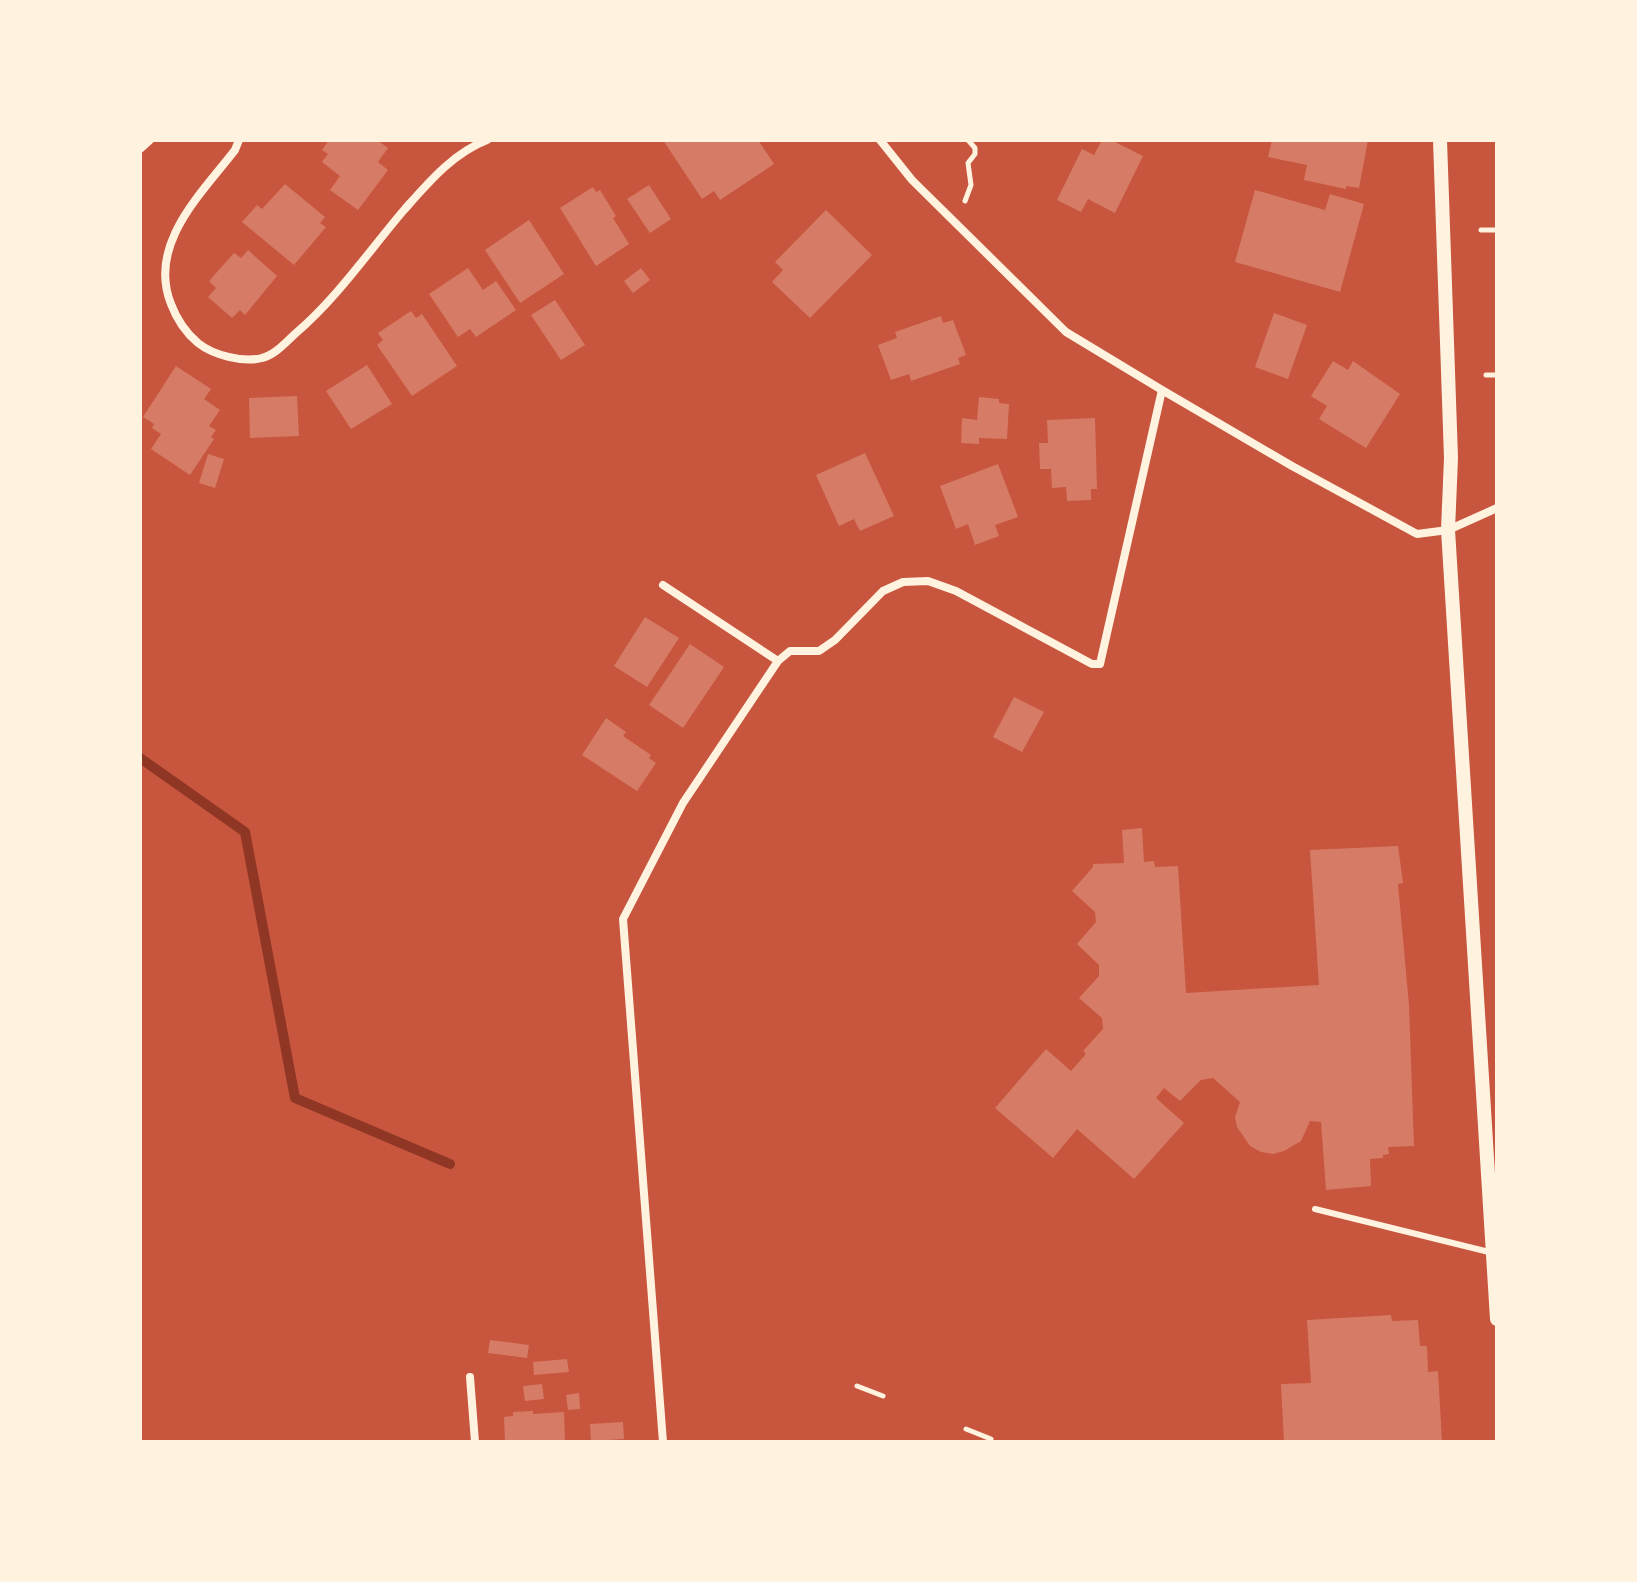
<svg xmlns="http://www.w3.org/2000/svg" width="1637" height="1582" font-family="Cabin,sans-serif">
  <rect width="100%" height="100%" fill="#c8553d"/>
  <g fill="none" stroke-linecap="round" stroke-linejoin="round">
    <path stroke="#8f3625" stroke-width="10" d="M140,758L245,832L295,1098L450,1164"/>
  </g>
  <path fill="#d67c66" d="M329,140H377L388,148L378,162L388,170L358,210L330,190L340,176L322,162L328,154L322,150Z
    M663,140H758L774,164L720,200L714,191L702,199Z
    M1102,140H1111L1143,156L1115,213L1088,199L1081,212L1057,200L1082,149L1094,155Z
    M1272,140H1368L1359,188L1346,186V189L1304,180L1307,165L1268,157Z
    M285,184L325,217L320,223L326,227L294,265L242,222L257,205L262,209Z
    M649,185L671,219L650,233L627,199Z
    M593,187L596,192L600,190L616,216L613,218L629,244L596,266L560,208Z
    M1255,190L1325,210L1330,194L1364,204L1340,292L1235,262Z
    M826,210L872,255L810,318L772,282L783,270L775,262Z
    M529,220L564,274L520,303L485,250Z
    M248,250L277,276L245,315L240,310L232,318L208,297L216,288L209,281L234,253L241,258Z
    M468,268L483,290L496,281L516,310L476,337L470,329L458,337L429,294Z
    M641,268L650,280L633,293L624,281Z
    M555,300L585,345L561,360L531,315Z
    M411,311L416,318L422,314L457,366L412,396L377,345L383,340L378,333Z
    M1274,313L1307,325L1288,379L1255,367Z
    M941,316L943,323L953,320L966,355L958,358L960,364L911,381L909,374L891,380L878,345L897,338L895,332Z
    M1333,361L1348,370L1353,361L1400,394L1366,448L1319,419L1327,406L1311,396Z
    M367,365L392,404L351,429L326,391Z
    M176,366L211,389L204,399L220,410L209,426L216,430L211,437L214,439L190,475L151,449L161,434L152,428L154,424L143,417Z
    M297,396L299,436L250,438L249,398Z
    M979,397L999,399V403L1009,404L1007,439L979,438V444L961,443L962,418L977,420Z
    M1095,418L1097,489H1091V500L1067,501L1066,487L1052,488L1051,469H1040L1039,443H1048L1047,420Z
    M865,453L894,516L860,531L854,519L839,526L816,475Z
    M208,454L224,459L215,488L199,483Z
    M998,464L1018,517L995,525L999,536L975,545L968,524L956,529L940,486Z
    M645,617L679,638L647,687L614,666Z
    M690,644L724,667L683,728L649,705Z
    M1014,697L1044,712L1022,752L993,737Z
    M606,718L626,732L623,736L651,755L649,758L656,763L637,791L582,755Z
    M1142,828L1144,862L1154,861L1155,867L1178,866L1186,993L1319,985L1310,850L1398,846L1403,883L1398,884L1409,1005L1414,1146L1388,1147L1389,1154L1383,1155V1158L1370,1159L1371,1186L1326,1190L1321,1122L1310,1121L1301,1141L1284,1151L1273,1154L1261,1152L1250,1146L1237,1127L1235,1117L1240,1102L1213,1078L1201,1080L1180,1101L1164,1088L1156,1098L1184,1123L1134,1179L1077,1129L1053,1158L995,1108L1046,1049L1071,1071L1086,1054L1083,1051L1103,1029L1102,1018L1079,998L1099,976V965L1077,944L1096,922L1095,912L1072,891L1093,867V864L1124,863L1122,830Z
    M1391,1315L1392,1321L1418,1320L1420,1346H1427L1428,1372L1438,1371L1442,1442H1284L1281,1384L1311,1383L1307,1320Z
    M490,1340L529,1345L527,1358L488,1353Z
    M567,1359L569,1372L534,1375L533,1362Z
    M542,1384L544,1399L525,1401L523,1386Z
    M579,1393L580,1409L568,1410L566,1395Z
    M533,1411V1414L564,1412L565,1442H505L504,1417L513,1416V1412Z
    M623,1422L624,1439L591,1441L590,1424Z"/>
  <g fill="none" stroke-linecap="round" stroke-linejoin="round">
    <path stroke="#fff3e0" stroke-width="5" d="M965,201L971,185L968,163L975,154V148L968,140
      M1481,230H1497
      M1486,375H1497
      M857,1386L883,1396
      M966,1429L991,1439"/>
    <path stroke="#fff3e0" stroke-width="6" d="M1315,1209L1493,1253"/>
    <path stroke="#fff3e0" stroke-width="8" d="M239,140L235,150C202,193 147,244 171,304C177,320 185,332 198,343C213,355 243,363 262,358C275,355 286,342 296,333C337,298 369,251 404,210C428,183 453,153 487,140
      M880,140L912,180L1066,332L1162,390L1292,466L1417,534L1448,530L1497,508
      M140,149L150,140
      M663,585L778,661
      M470,1377L475,1442
      M663,1442L623,919L683,803L778,661L790,651H819L835,640L883,591L903,582L928,581L956,591L1092,664H1100L1162,390"/>
    <path stroke="#fff3e0" stroke-width="14" d="M1440,140L1451,458L1448,530L1497,1319"/>
  </g>
  <rect width="1637" height="1582" fill="none" stroke="#fff3e0" stroke-width="284"/>
</svg>
